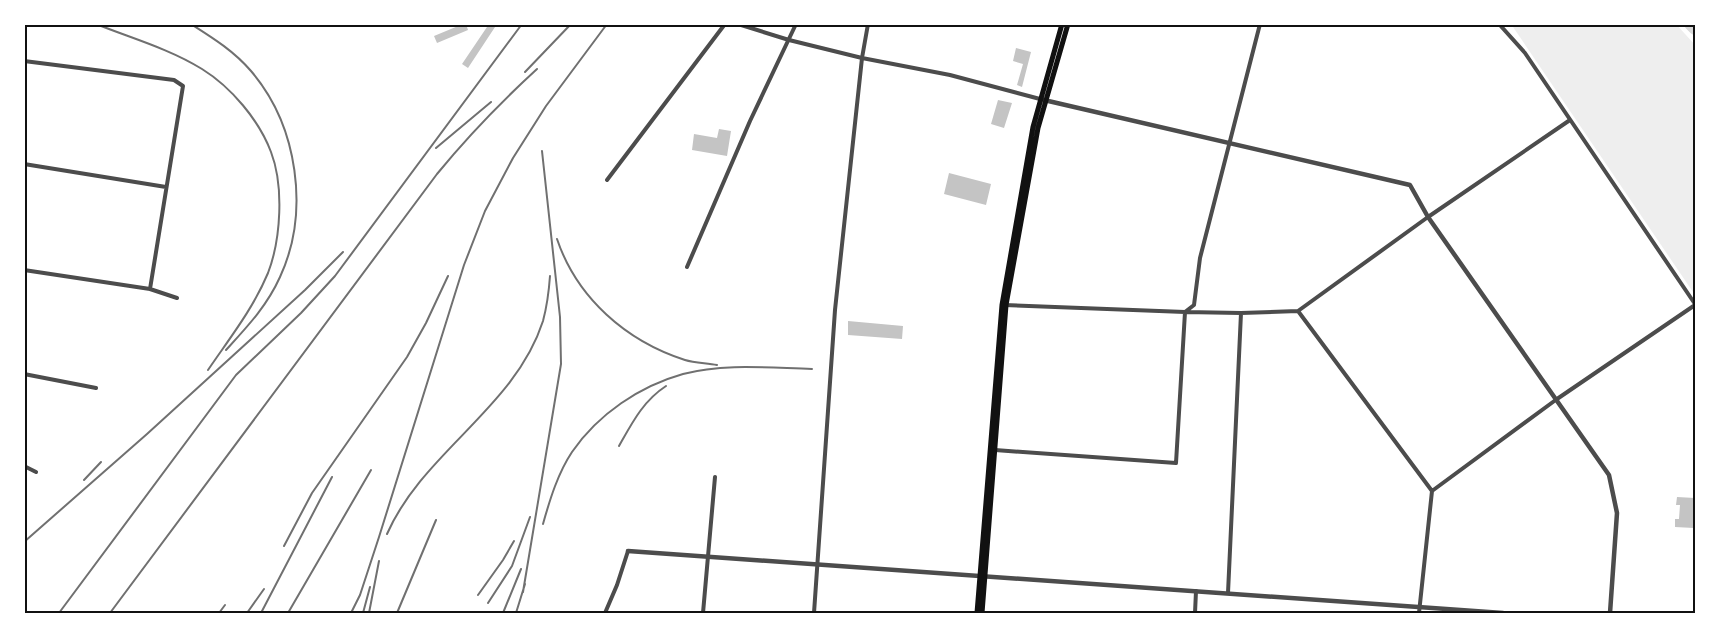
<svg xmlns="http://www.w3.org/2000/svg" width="1719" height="637" font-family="'Alegreya Sans',sans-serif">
  <rect width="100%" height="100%" fill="#fff"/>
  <path fill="#eee" d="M1511,24H1676L1695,45V295Z"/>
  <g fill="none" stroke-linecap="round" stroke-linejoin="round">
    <path stroke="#d9d9d9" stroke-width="12" d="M1690,24L1695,29"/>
  </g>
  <path fill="#c4c4c4" d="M463,24H466L468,30L437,43L434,36Z
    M489,24H497L468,68L462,64Z
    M1016,48L1031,52L1022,87L1017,85L1023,64L1013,61Z
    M998,100L1012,103L1004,128L991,124Z
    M719,129L731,131L727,156L692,150L694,134L717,138Z
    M949,173L991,184L986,205L944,194Z
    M848,321L903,326L902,339L848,335Z
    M1677,497L1695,498L1694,528L1675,527V519H1679L1680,505H1676Z"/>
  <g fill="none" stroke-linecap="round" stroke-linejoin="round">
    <path stroke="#4c4c4c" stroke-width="4" d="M738,24L789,40L862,58L950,75L1040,99
      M1499,24L1525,53L1695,304
      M24,61L174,80L183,86L150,289
      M24,164L166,187
      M607,180L725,24
      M687,267L750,121L796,24
      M24,270L150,289L177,298
      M1004,305L1185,312L1241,313L1298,311L1428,217L1570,120
      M1298,311L1432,491
      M24,374L96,388
      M995,450L1176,463L1185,312L1194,305L1200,258L1260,24
      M24,466L36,472
      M1432,491L1557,399L1695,305
      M1228,593L1241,313
      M605,613L617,585L628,551
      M703,613L715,477
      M814,613L835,310L862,58L868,24
      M1195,613L1196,591
      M1419,613L1432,491"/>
    <path stroke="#4c4c4c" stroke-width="4.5" d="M1044,100L1410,185L1428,217L1609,475L1617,513L1610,613
      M628,551C919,574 1211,591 1503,613"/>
    <path stroke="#111" stroke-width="5" d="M977,613L1002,305L1033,127L1062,24
      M982,613L1006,305L1038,128L1068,24"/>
    <path stroke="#707070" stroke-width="2" d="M96,24C131,38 170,49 202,69C231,87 259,120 271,152C284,186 281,239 268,273C253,309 229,339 208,370
      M191,24C213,38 234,51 251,71C298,126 310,212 280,277C267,306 247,327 226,350
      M525,72L571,24
      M436,148L491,102
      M557,239C577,298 626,341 685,360C695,363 707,363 717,365
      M619,446C632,423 643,401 666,386
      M84,480L101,462
      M543,524C550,499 558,473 572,452C598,414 640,386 683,374C724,363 770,368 812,369
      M387,534C423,452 515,408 543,321C547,306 549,290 550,276
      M24,542L147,434L305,290L343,252
      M284,546L312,493L407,357L426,323L448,276
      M523,592L561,364L560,317L542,151
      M478,595L503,560L514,541
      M488,603L512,566L530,517
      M59,613L236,375L301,313L335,276L522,24
      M110,613L437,174C468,136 501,102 537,69
      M219,613L225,605
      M247,613L264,589
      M261,613L332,477
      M288,613L371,470
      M351,613L360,595L379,537L464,265L485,211L513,158L546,106L607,24
      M363,613L370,587
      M369,613L379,561
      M397,613L436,520
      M503,613L521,569
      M516,613L525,584"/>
  </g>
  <rect width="1719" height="637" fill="none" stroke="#ffffff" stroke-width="51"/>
  <rect x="26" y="26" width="1668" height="586" fill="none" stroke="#111" stroke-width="2"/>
</svg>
